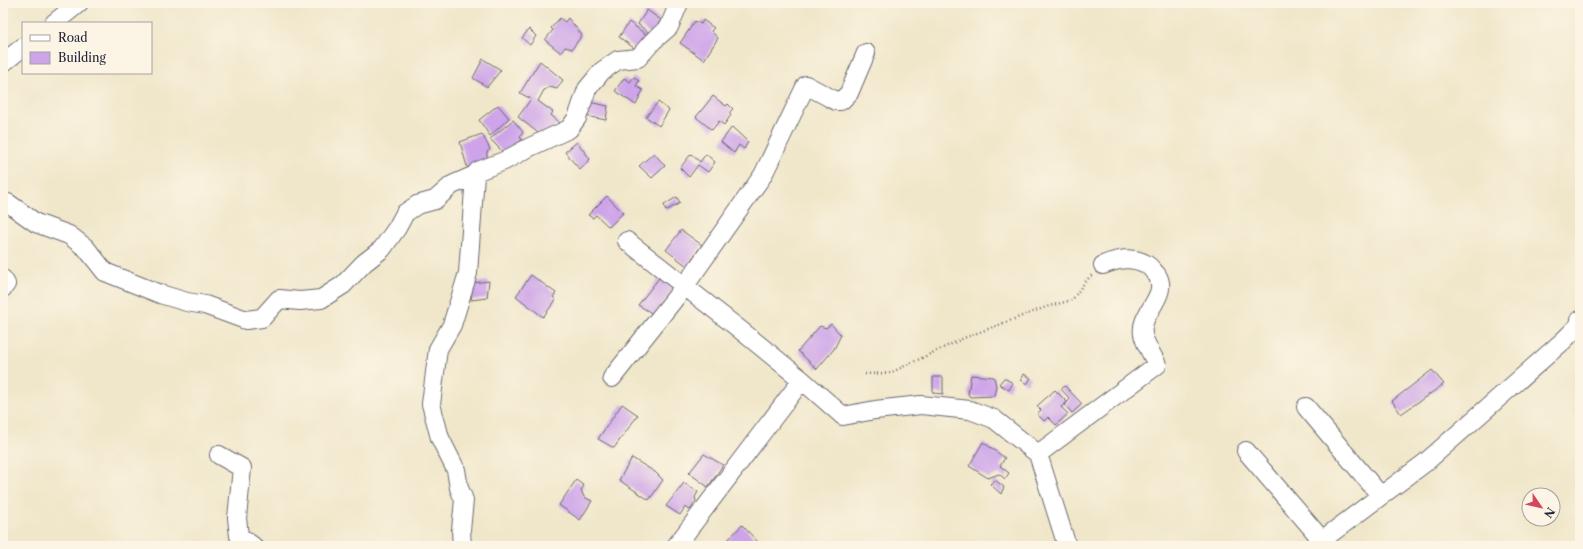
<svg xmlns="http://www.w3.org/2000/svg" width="1583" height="549" font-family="'Libre Caslon Text',serif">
  <rect width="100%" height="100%" fill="#fcf5e5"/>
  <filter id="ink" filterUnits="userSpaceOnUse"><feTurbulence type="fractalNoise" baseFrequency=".025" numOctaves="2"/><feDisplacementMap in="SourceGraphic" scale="8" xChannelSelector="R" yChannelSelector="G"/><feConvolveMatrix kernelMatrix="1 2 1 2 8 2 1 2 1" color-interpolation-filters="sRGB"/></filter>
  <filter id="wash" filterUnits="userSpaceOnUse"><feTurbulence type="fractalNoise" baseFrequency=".012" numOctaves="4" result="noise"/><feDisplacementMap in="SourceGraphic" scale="16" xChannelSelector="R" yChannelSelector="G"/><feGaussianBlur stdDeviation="0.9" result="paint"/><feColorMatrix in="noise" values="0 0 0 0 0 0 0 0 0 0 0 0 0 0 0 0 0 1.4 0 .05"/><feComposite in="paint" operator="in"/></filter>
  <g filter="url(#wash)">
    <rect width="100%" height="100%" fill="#f0e7ca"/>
    <g id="blocks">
      <path fill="#cda4e9" d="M647,10L661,20L650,34L638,24Z
        M560,18L565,22L568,18L582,35L572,49L565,47L561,53L545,40L553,30L551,28Z
        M703,20L714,28L711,31L718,38L704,60L680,43L695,21L701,24Z
        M629,22L648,36L638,51L619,37Z
        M529,29L536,36L530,45L522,38Z
        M483,59L501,70L487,87L473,78Z
        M540,61L563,80L557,89L550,87L544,90L538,101L553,112L551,115L560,123L542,136L518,117L531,99L520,93Z
        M634,77L639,81L636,86L643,90L636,105L615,91L624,78L630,82Z
        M713,96L726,106L728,104L733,109L729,113L731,115L724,125L719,121L712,130L696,117Z
        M589,102L608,106L606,120L585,116Z
        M658,102L669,110L659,126L646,117Z
        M498,105L509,118L490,136L479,120Z
        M513,120L523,132L520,137L522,140L504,153L490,139Z
        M732,127L748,142L744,149L739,145L734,153L721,142Z
        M482,134L490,149L487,152V160L468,170L460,142Z
        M577,142L590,159L580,170L565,152Z
        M654,153L665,166L652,178L639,166Z
        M691,154L700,162L706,154L715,162L708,172L698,165L689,177L680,168Z
        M607,196L623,213L609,227L596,215L593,218L588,215Z
        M677,197L680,203L666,211L664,205Z
        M681,230L702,245L687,266L666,250Z
        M531,275L556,293L553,297L556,300L543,317L516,296Z
        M659,278L673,289L655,315L638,305Z
        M489,281L487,298L471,300L473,283Z
        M831,324L841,335L834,349L817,369L798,351L820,326L826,328Z
        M1432,370L1444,384L1401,414L1392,401Z
        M1024,374L1031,378L1027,384L1021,380Z
        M971,375L994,377L996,386L994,396L970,397L968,394Z
        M933,377H943V394L933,393Z
        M1004,378L1013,383L1009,390L999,384Z
        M1065,386L1082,404L1072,413L1065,405L1070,399L1061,389Z
        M1055,390L1067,402L1061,407L1068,414L1056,425L1048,417L1044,421L1037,414L1041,410L1037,406Z
        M622,404L638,415L614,448L598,439Z
        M983,442L1005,458L1000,466L1009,473L1005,479L999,474L988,478L969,466Z
        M704,454L723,465L708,487L689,473Z
        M632,458L655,472L663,480L649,500L619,480Z
        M576,480L584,486L581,490L584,497L592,501L580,520L559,505Z
        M995,480L1004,487L1001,494L990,484Z
        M684,483L698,492L695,497L696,501L690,510L685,507L680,515L666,506Z
        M742,525L758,542L754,546H727L725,543Z"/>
    </g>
  </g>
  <g filter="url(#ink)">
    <use href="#blocks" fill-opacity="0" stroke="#6a676d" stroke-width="1"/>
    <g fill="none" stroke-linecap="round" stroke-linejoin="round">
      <g stroke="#6a676d" stroke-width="20">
        <path id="minor" d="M54,23L79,3
          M3,63L23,47
          M3,205L8,203L36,223L69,235L86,248L105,272L160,294L187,302L205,305L246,320L262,318L279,299L300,301L321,299L343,285L364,263L382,249L397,228L405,213L417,205L435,200L452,185L475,175L478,171L504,161L530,147L569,129L577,118L587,89L602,71L618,60L638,58L653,41L669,27L679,3
          M627,241L738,328L802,380L676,546
          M3,279L6,284L3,288
          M612,378L684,287L763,175L806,85L836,101H841L849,93L866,53
          M802,380L843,416L875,410L921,405L970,410L994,419L1038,454
          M1306,407L1380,495
          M1246,451L1322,540
          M219,455L242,468L237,518L239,536L253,546
          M462,546L461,530L464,500L459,488L456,470L440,438L431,404L438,349L452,325L468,273L475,175
          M1067,546L1038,454L1157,365C1154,357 1144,343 1143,334C1139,313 1170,296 1157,275C1153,271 1151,267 1146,264C1132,256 1118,259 1103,265
          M1314,546L1426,462L1563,341L1579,325L1580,320"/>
      </g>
      <path stroke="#6a676d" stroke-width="2.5" stroke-dasharray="1 3" stroke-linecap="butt" d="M865,374L890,373L964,338L1046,307L1072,300L1085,282L1093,274"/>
      <use href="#minor" stroke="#fff" stroke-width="18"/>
    </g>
  </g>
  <rect width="1583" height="549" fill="none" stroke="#fcf5e5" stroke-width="16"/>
  <rect x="22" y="22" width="130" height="52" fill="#fcf5e5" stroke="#a5a1a1"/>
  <rect x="30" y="35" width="20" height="6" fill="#ffffff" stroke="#a5a1a1"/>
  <text x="58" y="42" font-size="12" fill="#22223b">Road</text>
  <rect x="30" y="52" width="20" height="12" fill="#cda4e9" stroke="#a5a1a1"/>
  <text x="58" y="62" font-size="12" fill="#22223b">Building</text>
  <g transform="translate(1541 507) rotate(124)"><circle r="19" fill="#fcf5e5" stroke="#a5a1a1"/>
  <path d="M0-3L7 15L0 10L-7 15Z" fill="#d1495b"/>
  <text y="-6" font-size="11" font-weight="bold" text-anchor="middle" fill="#22223b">N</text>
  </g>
</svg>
